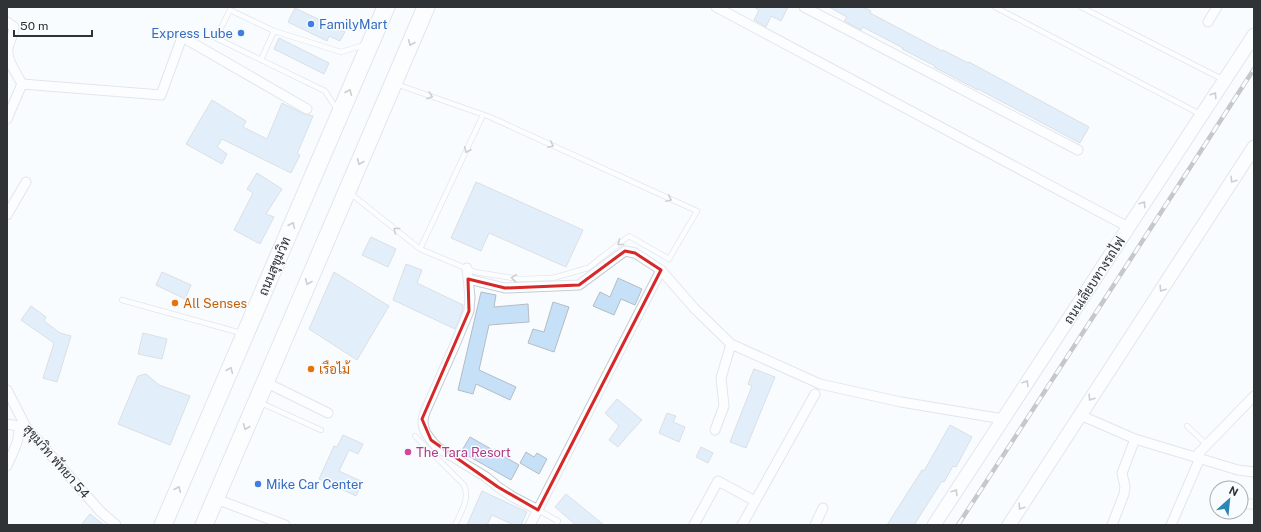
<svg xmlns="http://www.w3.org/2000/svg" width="1261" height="532" font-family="'Public Sans',Sarabun,sans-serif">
  <rect width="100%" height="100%" fill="#f9fcff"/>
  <path fill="#c6e0f7" stroke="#b4bcc3" d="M754,7H788L781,21L771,16L766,27L754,20L759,10Z
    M829,7H863L871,11L870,13L942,51L943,50L968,63L969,62L1089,127L1080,143L978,89V90L934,67L935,66L902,49L903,48L863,27L861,30L844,21L847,17Z
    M295,8L345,32L340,41L329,36L327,41L288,22Z
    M279,38L329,63L324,74L274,49Z
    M212,100L246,121L243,127L267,139L282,103L304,114L313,116L297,154L300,155L291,173L222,139L217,147L227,154L222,164L186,144Z
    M257,173L282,189L266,214L274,217L260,244L234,230L253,193L247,189Z
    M476,182L583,230L566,267L489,233L481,251L451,238Z
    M371,237L396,249L388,267L362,255Z
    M406,264L422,270L417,283L463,305V310L455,329L393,300Z
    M162,272L191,285L185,299L156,285Z
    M334,272L389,306L357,360L309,329Z
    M618,278L642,289L635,305L621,299L614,315L593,306L600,292L610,297Z
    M481,292L496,295L494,307L528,304L529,322L489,325L479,370L516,387L510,400L476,384L473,394L458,390Z
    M553,302L569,307L554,352L528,343L533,329L544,332Z
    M31,306L46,317L44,321L60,333L71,336L57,382L43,378L54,343L21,320Z
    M143,333L167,339L162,359L138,354Z
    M754,369L775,377L746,448L730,442L752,386L748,384Z
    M146,374L159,385L190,396L170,445L118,424L138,376Z
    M617,399L642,420L629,434L618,447L609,440L619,426L605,413Z
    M667,413L676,416L673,422L685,427L679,442L659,433Z
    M950,425L972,437L956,467L953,466L944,482L942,481L914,525H887L922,470L924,471Z
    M343,435L363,444L358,454L349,450L339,471L363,482L356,496L319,479L334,446L337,447Z
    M470,437L519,465L511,480L461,452Z
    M701,447L713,453L708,463L696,457Z
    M526,452L534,457L537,453L547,459L539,474L520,463Z
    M482,491L527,512L521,525H514L492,515L487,525H467Z
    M566,494L604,525H576L555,507Z
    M90,514L104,525H81Z"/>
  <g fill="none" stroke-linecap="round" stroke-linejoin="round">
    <g stroke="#c4ccd4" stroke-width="6">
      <path id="lane" d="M995,7L1200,114
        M1081,7L1224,80
        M274,31L230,10L216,38L325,91L338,111
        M261,60L274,31L341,52L364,45
        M350,193L420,249L475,272L519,279L553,278L588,268L629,236L669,259L697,211L490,117L396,84
        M420,249L483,115
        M122,300L241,333
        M261,403L321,430
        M1187,426L1207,445
        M415,436L464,485C470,500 461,512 455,525
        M538,510L558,521L556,525"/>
    </g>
    <g stroke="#c4ccd4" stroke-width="11">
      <path id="street" d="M716,7L1128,227
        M804,7L1078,150
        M7,22L14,27C14,35 9,41 8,49C6,60 17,74 22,84
        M1208,22L1217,7
        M7,119L22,84L161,95L181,40L184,38L307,109
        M7,215L26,182
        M467,268L470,297L469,311L454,347L425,412C419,427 427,436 437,447L486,477L498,487L513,497L538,510
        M661,270L694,308L731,344L820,384L901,402L1003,419
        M468,279L505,288L579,285L625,251L635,253L661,270L530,525
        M265,382L328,413
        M7,390L26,427L100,511L116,525
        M1080,415L1135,439L1238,470L1254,472
        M7,424L24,427
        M715,430L724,406L721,378L731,344
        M1195,457L1254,396
        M7,466C13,451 20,442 19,426
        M216,499L285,525
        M1241,504H1254
        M694,525L718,481L755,501
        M742,525L815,394
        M815,525L823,508
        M1112,525L1124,494L1125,487L1122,473L1135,439
        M1171,525L1200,458"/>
    </g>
    <g stroke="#c4ccd4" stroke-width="15">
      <path id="secondary" d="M934,525L1254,35
        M1009,525L1254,147"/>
    </g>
    <g stroke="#c4ccd4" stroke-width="19">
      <path id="highway" d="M163,525L386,7
        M204,525L426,7"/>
    </g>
    <use href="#lane" stroke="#fff" stroke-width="4.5"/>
    <use href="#street" stroke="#fff" stroke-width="9"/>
    <use href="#secondary" stroke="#fff" stroke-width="13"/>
    <use href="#highway" stroke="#fff" stroke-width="17"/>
    <g stroke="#85888b" stroke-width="4.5">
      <path id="rail" d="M958,525L1254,69"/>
    </g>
    <use href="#rail" stroke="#f9fcff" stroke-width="3" stroke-dasharray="9" stroke-linecap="butt"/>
  </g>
  <defs><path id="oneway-chevron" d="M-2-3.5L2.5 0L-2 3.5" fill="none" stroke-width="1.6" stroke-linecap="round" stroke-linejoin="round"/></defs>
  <g stroke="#98999a">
    <use href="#oneway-chevron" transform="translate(411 43) rotate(113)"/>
    <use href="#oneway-chevron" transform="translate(349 92) rotate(-67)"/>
    <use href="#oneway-chevron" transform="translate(1214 95) rotate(-57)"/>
    <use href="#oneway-chevron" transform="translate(430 96) rotate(19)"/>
    <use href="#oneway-chevron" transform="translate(551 145) rotate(25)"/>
    <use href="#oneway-chevron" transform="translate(467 150) rotate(115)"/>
    <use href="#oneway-chevron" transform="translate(360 162) rotate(113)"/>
    <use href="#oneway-chevron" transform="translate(1233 180) rotate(123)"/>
    <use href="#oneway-chevron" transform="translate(669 199) rotate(25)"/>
    <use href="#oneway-chevron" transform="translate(1143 204) rotate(-57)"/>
    <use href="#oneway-chevron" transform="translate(292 225) rotate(-67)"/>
    <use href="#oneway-chevron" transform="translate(396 230) rotate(-141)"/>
    <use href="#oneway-chevron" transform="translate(620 243) rotate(142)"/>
    <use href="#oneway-chevron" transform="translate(514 278) rotate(-172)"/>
    <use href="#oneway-chevron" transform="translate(308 282) rotate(113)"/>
    <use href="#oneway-chevron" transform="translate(1162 289) rotate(123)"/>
    <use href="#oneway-chevron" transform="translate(230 370) rotate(-67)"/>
    <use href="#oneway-chevron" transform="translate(1026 383) rotate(-57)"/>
    <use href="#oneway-chevron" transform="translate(1091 398) rotate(123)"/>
    <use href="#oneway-chevron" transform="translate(246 427) rotate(113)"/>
    <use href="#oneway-chevron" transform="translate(178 489) rotate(-67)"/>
    <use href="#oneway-chevron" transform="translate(955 492) rotate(-57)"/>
    <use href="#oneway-chevron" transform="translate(1021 507) rotate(123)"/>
  </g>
  <path d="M0 0H1261V532H0ZM625,251L635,253L661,270L538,510L498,487L431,440L422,419L469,311L468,279L505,288L579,285Z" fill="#f9fcff" fill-opacity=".55" fill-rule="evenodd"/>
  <path fill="none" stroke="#d62828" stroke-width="3" stroke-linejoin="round" d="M625,251L635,253L661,270L538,510L498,487L431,440L422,419L469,311L468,279L505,288L579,285Z"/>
  <g fill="#3f7fe0" stroke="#f9fcff" stroke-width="1.5">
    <circle cx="311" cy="24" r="4"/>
    <circle cx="241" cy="33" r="4"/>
    <circle cx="258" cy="484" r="4"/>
  </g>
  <g fill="#e8710a" stroke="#f9fcff" stroke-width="1.5">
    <circle cx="175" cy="303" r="4"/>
    <circle cx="311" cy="369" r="4"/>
  </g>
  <circle fill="#d1479c" stroke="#f9fcff" stroke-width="1.5" cx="408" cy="452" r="4"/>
  <g text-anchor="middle" stroke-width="3" stroke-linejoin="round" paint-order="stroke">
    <g font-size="13" fill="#366cbe" stroke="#f9fcff" text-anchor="start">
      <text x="319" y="29">FamilyMart</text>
      <text x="233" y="38" text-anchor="end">Express Lube</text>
      <text x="266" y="489">Mike Car Center</text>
    </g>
    <g font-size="13" fill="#303336" stroke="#f9fcff">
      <text transform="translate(274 266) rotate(-67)" y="5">ถนนสุขุมวิท</text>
      <text transform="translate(1094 280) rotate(-57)" y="5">ถนนเลียบทางรถไฟ</text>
      <text transform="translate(57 461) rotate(49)" y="5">สุขุมวิท พัทยา 54</text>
    </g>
    <g font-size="13" fill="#c56008" stroke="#f9fcff" text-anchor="start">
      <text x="183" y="308">All Senses</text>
      <text x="319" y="374">เรือไม้</text>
    </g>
    <g font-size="13" fill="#b23c85" stroke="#f9fcff" text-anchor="start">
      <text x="416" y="457">The Tara Resort</text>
    </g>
  </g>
  <rect width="1261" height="532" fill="none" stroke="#303336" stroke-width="16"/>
  <g transform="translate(1229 500) rotate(27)"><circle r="19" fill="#f9fcff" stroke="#a9acaf"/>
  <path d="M0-3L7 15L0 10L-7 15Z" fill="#2d87b5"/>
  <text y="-6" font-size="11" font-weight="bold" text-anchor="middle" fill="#303336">N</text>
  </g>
  <path d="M14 30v6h78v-6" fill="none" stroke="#303336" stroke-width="2"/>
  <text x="20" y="30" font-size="12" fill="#303336" stroke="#f9fcff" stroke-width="3" paint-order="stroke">50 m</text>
</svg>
